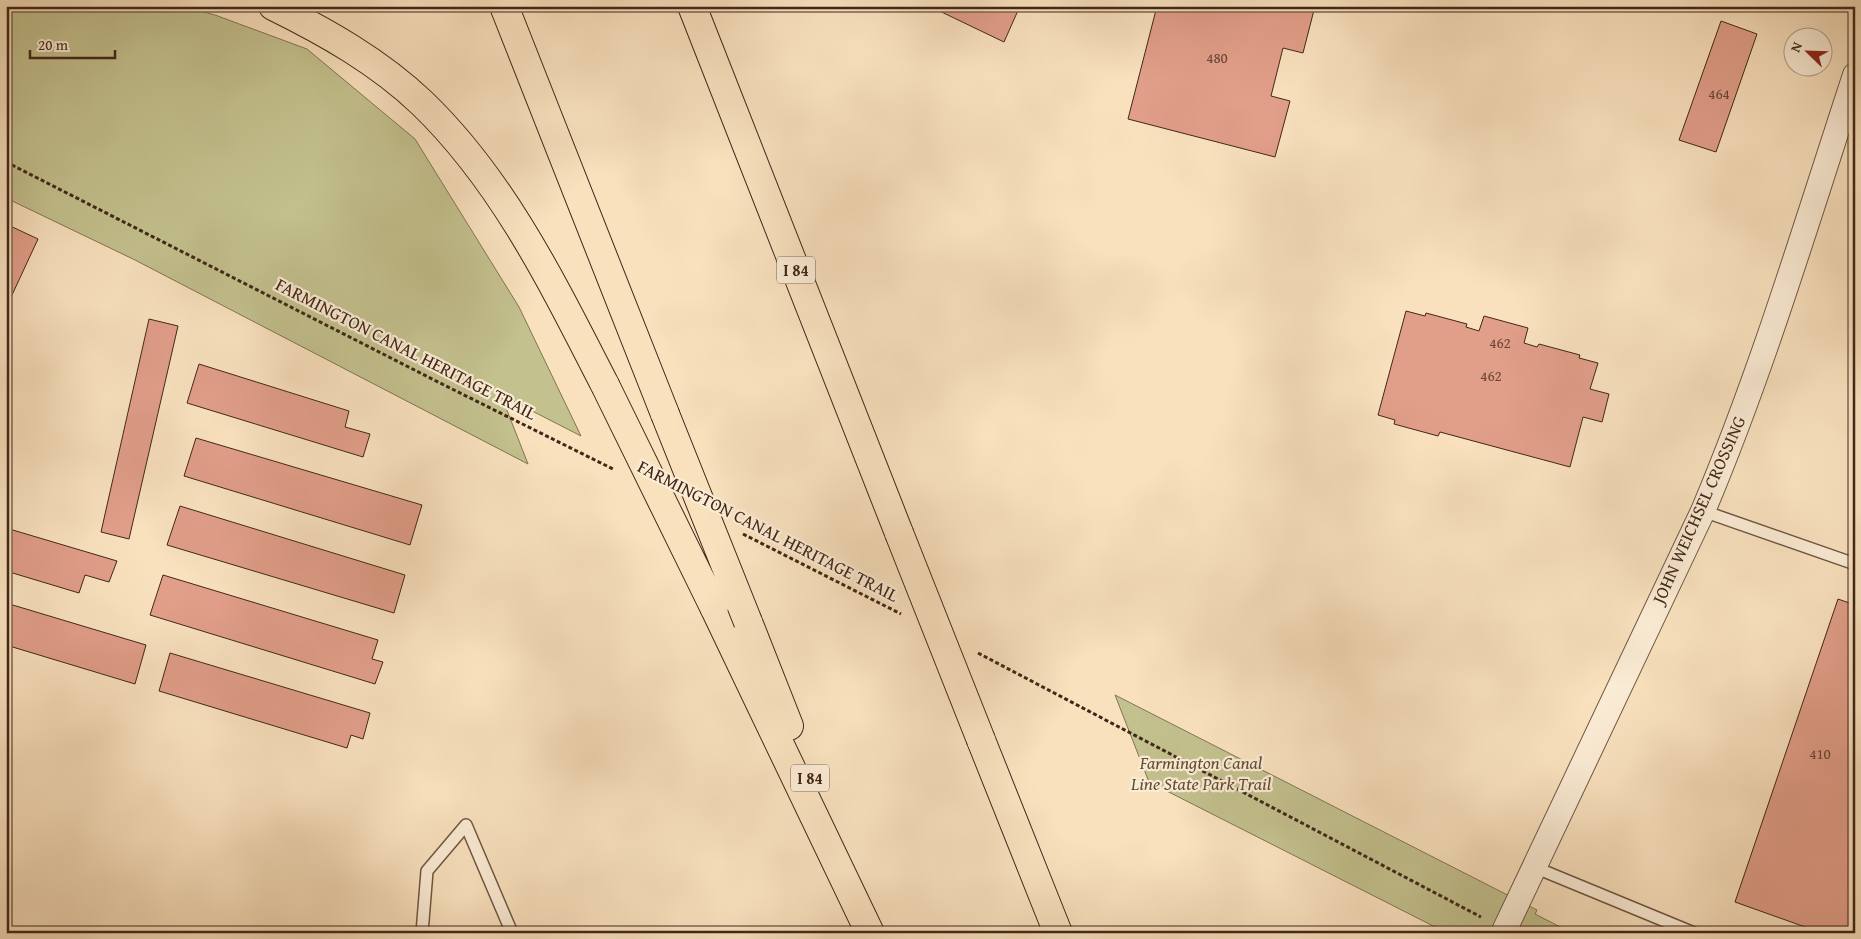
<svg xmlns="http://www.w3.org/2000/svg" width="1861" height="939" font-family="'Gentium Book Plus',serif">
  <rect width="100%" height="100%" fill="#f9e1be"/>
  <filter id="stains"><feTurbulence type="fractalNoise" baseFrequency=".004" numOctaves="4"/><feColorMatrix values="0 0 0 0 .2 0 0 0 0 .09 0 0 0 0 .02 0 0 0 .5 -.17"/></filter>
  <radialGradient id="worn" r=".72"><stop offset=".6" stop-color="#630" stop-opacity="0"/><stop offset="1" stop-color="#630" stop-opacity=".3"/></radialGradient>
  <path fill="#c3c18e" stroke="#827454" d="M6,6H181L215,15L307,49L415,139L519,307L581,436L501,395L528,464L135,260L6,198Z
    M1115,695L1537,910L1535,914L1572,933H1447L1149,782Z"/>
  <path fill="#e19e89" stroke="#412719" d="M929,6H1020L1004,42Z
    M1157,6H1315L1303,53L1283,48L1271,96L1290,101L1275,157L1128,119Z
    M1721,21L1757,34L1716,152L1679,140Z
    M6,224L38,239L6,308Z
    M1406,311L1425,316L1426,313L1467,324L1466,327L1479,331L1484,316L1528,328L1524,343L1537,347L1539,344L1580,355L1579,358L1598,363L1590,389L1609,394L1602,422L1583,417L1570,467L1440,432L1438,436L1394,424L1395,420L1378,415Z
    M149,319L178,326L129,539L101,532Z
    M199,364L349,411L345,427L370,434L363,457L187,403Z
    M196,438L422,505L410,545L184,476Z
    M180,506L405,575L394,613L167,545Z
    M6,528L117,561L109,582L85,575L79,593L6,571Z
    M163,575L378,640L372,659L383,662L375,684L150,615Z
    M1838,599L1855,605V933H1822L1735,902Z
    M6,603L146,645L135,684L6,645Z
    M170,653L370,713L363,739L351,735L347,748L159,691Z"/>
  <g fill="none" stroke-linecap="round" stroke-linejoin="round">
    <g stroke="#6f5642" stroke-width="14">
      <path id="service" d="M1703,511L1855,564
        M1534,867L1694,933
        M422,933L427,871L466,825L512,933"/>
    </g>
    <g stroke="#6f5642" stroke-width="26">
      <path id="minor" d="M1505,929L1703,511C1763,369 1807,221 1855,75"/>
    </g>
    <g stroke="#412719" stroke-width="30">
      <path id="motorway" d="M273,6C326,32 379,62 422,103C504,182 554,286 605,385
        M504,6L665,414
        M692,6L899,533
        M714,607L870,933
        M748,622L789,726
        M981,740L1058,933"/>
    </g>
    <path stroke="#412719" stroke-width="3" stroke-dasharray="4 2.5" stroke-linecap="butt" d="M6,162L440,383L615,470
      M743,534L901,614
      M978,653L1481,917"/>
    <use href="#service" stroke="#fbecd5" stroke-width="11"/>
    <use href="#minor" stroke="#fbecd5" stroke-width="24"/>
    <use href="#motorway" stroke="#f9e1be" stroke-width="28"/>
    <g stroke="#412719" stroke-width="30" stroke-linecap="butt">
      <path id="motorway-bridge" d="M605,385L714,607
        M665,414L748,622
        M899,533L981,740"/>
    </g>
    <use href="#motorway-bridge" stroke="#f9e1be" stroke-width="28"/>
  </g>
  <g text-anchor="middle" stroke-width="4.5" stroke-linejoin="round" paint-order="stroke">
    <g font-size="15" fill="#694535">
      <text x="1217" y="63">480</text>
      <text x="1719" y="99">464</text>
      <text x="1500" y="348">462</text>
      <text x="1491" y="381">462</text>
      <text x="1820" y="759">410</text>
    </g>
    <g fill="#fbecd5" stroke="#796251" stroke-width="1">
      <rect x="777" y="256.5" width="38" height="27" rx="4"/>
      <rect x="791" y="764.5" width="38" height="27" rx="4"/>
    </g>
    <g font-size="16" font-weight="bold" fill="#412719">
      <text x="796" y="276">I 84</text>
      <text x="810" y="784">I 84</text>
    </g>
    <g font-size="18" fill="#412719" stroke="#fbecd5">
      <text transform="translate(406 349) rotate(27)" y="6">FARMINGTON CANAL HERITAGE TRAIL</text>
      <text transform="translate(1699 510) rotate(-66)" y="6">JOHN WEICHSEL CROSSING</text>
      <text transform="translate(768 531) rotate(27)" y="6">FARMINGTON CANAL HERITAGE TRAIL</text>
    </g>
    <g font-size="18" font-style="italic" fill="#624e36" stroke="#fbecd5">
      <text x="1201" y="769">Farmington Canal<tspan x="1201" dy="21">Line State Park Trail</tspan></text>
    </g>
  </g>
  <rect width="1861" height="939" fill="none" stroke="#f9e1be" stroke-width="25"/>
  <rect x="8" y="8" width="1846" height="924" fill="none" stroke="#412719" stroke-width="2.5"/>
  <rect x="12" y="12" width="1836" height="914" fill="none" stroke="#412719"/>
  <g transform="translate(1808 52) rotate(293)"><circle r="24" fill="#fbecd5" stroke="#b19d8a"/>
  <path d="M0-4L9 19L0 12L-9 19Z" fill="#8f2418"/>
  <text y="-8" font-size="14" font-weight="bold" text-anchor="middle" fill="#412719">N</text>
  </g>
  <path d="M30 50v8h85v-8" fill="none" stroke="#412719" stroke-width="2.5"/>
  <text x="38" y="50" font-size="15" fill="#412719" stroke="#fbecd5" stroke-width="4" paint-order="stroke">20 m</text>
  <rect width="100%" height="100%" filter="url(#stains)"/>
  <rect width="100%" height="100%" fill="url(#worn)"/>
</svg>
